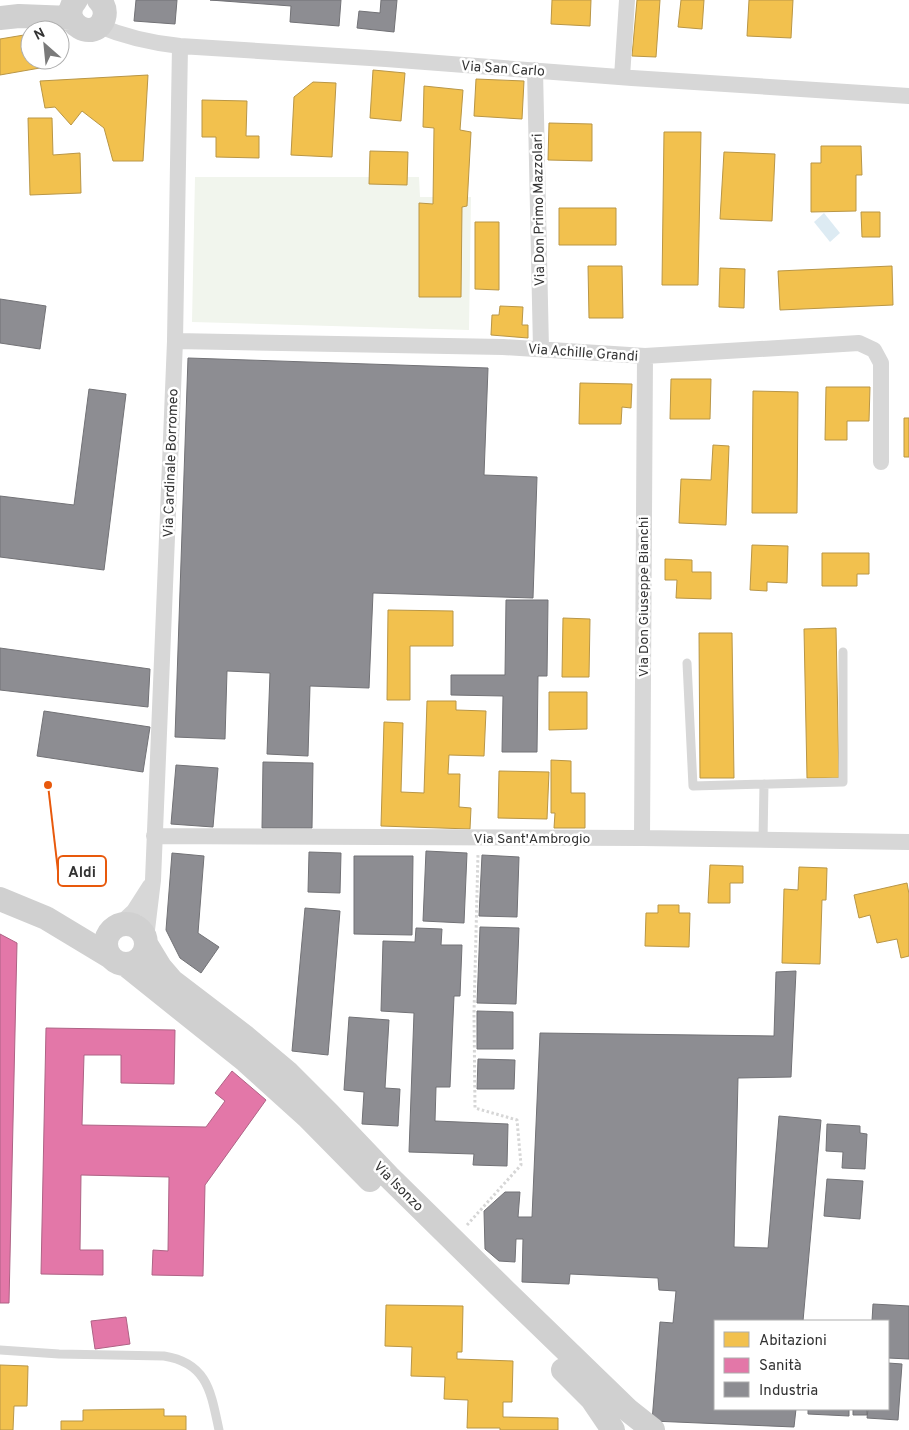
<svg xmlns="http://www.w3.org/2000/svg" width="909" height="1430" font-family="Overpass,sans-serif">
  <rect width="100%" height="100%" fill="#fff"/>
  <path fill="#f1f5ed" d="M195,177H419L420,197H471L469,330L192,322Z"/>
  <path fill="#ddebf3" d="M824,213L840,233L830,242L814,222Z"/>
  <path fill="#f2c14e" stroke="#b99646" d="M552,0H591L590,26L551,24Z
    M637,0H660L656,57L632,56Z
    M681,0H704L702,29L678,27Z
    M749,0H793L791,38L747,36Z
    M30,34V60H39L40,68L0,75V39Z
    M373,70L405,73L401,121L370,118Z
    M148,75L143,161H113L104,128L82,111L71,125L55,107L45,108L40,81Z
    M476,79L524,81L522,119L474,116Z
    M313,82L336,83L332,157L291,155L294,97Z
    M424,86L463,90L460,130L471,132L467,206L462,207L461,297H419V203L433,204L434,128L423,127Z
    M202,100L247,101L246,136H259V158L216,157V137H202Z
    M28,118H52L53,155L80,153L81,193L30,195Z
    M549,123L592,124V161L548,160Z
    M664,132H701L698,285H662Z
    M821,146H861L862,175H856V211L811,212V163H821Z
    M370,151L408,152L407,185L369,184Z
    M724,152L775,154L772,221L720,219Z
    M559,208H616V245H559Z
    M861,212H880V237H862Z
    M475,222H499V290L475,289Z
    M588,266H622L623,318H589Z
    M892,266L893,305L780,310L778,271Z
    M720,268L745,269L744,308L719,307Z
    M500,306L523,307L522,325H528V338L491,335L492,315H499Z
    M671,379H711L710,419H670Z
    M580,383L632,384L631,408L622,407L621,424H579Z
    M826,387H870L869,421H847V440H825Z
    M753,391L798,392L797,513H752Z
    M904,418H909V457H904Z
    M713,445L729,446L726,525L679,523L681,479L711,480Z
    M752,545L788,546L787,583L767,582V591L750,590Z
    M822,553H869V574H857V586H822Z
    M665,559L692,560V572H711V599L676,598L677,580H665Z
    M388,610L453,611V646H410V700H387Z
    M563,618L590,619L589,677H562Z
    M836,628L839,778H807L804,629Z
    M699,633H732L734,778H700Z
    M549,692H587V729L549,730Z
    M427,701H456V710L486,711L484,756L449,755L448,774H460L459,807L471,808L470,829L381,826L384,722L403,723L401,792L424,793Z
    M551,760L571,761V793H585V828H554L555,813H551Z
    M499,771L549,772L547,819L498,818Z
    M710,865L743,866V883H730V903H708Z
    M799,867L827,868L826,900H822L820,964L782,963L784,889L798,890Z
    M907,883L909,894V956L901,958L897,939L877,943L870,915L859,918L854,895Z
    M658,905H679V913H690L689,947L645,946L646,913H658Z
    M386,1305L463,1306L462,1352H457V1359L513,1361L512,1402H503V1417L558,1418V1430H500V1428H467L468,1400L444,1399L445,1377L411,1376L412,1347L385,1346Z
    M0,1365L28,1366L27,1406H14L13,1430H0Z
    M164,1409V1416H186V1430H61V1421H83V1410Z"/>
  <path fill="#e377a8" stroke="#ae6385" d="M0,934L17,943L9,1303H0Z
    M46,1028L175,1030L174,1084L121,1083V1055H84L82,1125L206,1127L225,1101L215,1093L232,1071L266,1100L205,1185L203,1276L152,1275L153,1250L168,1251L169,1177L81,1175L80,1250H103V1275L41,1274Z
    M126,1317L130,1344L95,1349L91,1321Z"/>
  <path fill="#8d8d92" stroke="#727276" d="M136,0H177L175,24L134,21Z
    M210,0H341L339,26L290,22L291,6Z
    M381,0H397L394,32L357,28L359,11L380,13Z
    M0,299L46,306L40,349L0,343Z
    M188,358L488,368L484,475L537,477L533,598L373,593L369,688L310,686L308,756L267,754L270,673L227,671L225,739L175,737Z
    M89,389L126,394L104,570L0,557V496L74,505Z
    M506,600H548L547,676H538L537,752H502L503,696L451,695V675H505Z
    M0,648L150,669L148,707L0,690Z
    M44,711L150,727L143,772L37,756Z
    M263,762L313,763L312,828H262Z
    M176,765L218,768L213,827L171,824Z
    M426,851L467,853L464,923L423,921Z
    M309,852L341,853L340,893L308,892Z
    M172,853L204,856L198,933L219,947L201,973L180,958L166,930Z
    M482,855L519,857L517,917L479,916Z
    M354,856H413L412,935L354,934Z
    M305,908L340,911L328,1055L292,1051Z
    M480,927L519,928L516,1004L477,1003Z
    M416,928L442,929L441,945H462L460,996H454L450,1087H436L435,1121L508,1124L507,1166L473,1165L474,1154L409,1152L414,1013L381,1011L383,941L415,942Z
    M796,971L791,1077L738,1078L734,1247L768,1248L779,1116L821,1120L803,1321H715V1409H796L794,1427L652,1421L660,1322L673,1323L676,1291L659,1290L658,1278L570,1274L569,1284L522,1282L523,1239H516L515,1262L499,1261L485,1249L484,1211L505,1192H520L518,1217H532L540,1033L774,1036L776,972Z
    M477,1011L513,1012V1049H477Z
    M349,1017L389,1020L385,1088L400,1089L398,1126L362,1124L364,1092L344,1090Z
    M478,1059L515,1060L514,1089H477Z
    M827,1124L860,1126V1133L867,1134L865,1169L842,1168L843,1152L826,1151Z
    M827,1179L863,1181L860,1219L824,1216Z
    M873,1304L909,1306V1359L888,1358V1321H872Z
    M888,1363L902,1364L898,1420L867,1418L868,1409H888Z
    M808,1409H849V1416L808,1414Z
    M853,1409H867V1415H853Z"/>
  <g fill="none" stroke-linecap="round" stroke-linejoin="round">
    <path stroke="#d6d6d6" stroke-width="3" stroke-dasharray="2.5 2.5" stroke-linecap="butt" d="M467,1225L521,1165L517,1120L475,1108L474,1013L478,854"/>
    <path stroke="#d7d7d7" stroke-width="9" d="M687,663L693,786L843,782V652
      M763,840L764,784
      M0,1350L59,1354L164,1356C208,1363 211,1393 219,1430"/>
    <path stroke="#d7d7d7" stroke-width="16" d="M99,26C125,37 152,43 180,46L386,59L632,78L909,96
      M535,70L541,349
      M622,77L627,0
      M175,341L503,347L645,356L859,343L874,350L881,363V462
      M154,836L642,838L909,842
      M642,838L645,356
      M120,924L134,911L150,886
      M146,938L153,880L175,341L180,46"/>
    <path stroke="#d0d0d0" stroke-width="24" d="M76,0C56,23 96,44 104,18C106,11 104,5 99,0
      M0,18L19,16L71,18
      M0,899L46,918L109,956
      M106 944a20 20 0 1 1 40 0a20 20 0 1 1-40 0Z
      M146,944L160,967L172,981L244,1036L288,1073L329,1114L389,1177L504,1290L629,1411L653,1430
      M126,965L246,1061L308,1117L370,1180
      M563,1370L592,1399L613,1430"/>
  </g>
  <g text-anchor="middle" stroke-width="5" stroke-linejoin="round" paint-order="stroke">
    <g font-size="14" fill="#333" stroke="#fff">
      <text transform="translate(503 68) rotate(4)" y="5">Via San Carlo</text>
      <text transform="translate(538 210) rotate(-91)" y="5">Via Don Primo Mazzolari</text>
      <text transform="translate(583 352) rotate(4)" y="5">Via Achille Grandi</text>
      <text transform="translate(170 463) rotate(-88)" y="5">Via Cardinale Borromeo</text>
      <text transform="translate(643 597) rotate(-90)" y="5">Via Don Giuseppe Bianchi</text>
      <text x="532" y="843">Via Sant'Ambrogio</text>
      <text transform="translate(399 1186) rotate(45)" y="5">Via Isonzo</text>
    </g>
  </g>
  <path fill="none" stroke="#e8590c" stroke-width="2" d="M48 785L58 871"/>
  <circle fill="#e8590c" stroke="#fff" stroke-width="2" cx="48" cy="785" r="5"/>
  <rect fill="#fff" stroke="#e8590c" stroke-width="2" x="58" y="856" width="48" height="30" rx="5"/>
  <g font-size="15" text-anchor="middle" font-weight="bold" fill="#333">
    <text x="82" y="877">Aldi</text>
  </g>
  <rect x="714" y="1320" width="175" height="90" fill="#ffffff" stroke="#adadad"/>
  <rect x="724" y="1332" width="25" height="15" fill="#f2c14e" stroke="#adadad"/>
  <text x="759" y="1345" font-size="15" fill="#333333">Abitazioni</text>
  <rect x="724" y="1358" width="25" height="15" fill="#e377a8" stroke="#adadad"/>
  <text x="759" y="1370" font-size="15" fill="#333333">Sanità</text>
  <rect x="724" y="1382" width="25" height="15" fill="#8d8d92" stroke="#adadad"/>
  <text x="759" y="1395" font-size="15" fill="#333333">Industria</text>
  <g transform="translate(45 45) rotate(333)"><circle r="24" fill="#ffffff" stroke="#adadad"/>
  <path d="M0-4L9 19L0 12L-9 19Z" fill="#7a7a7a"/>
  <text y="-8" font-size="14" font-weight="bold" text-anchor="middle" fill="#333333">N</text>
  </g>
</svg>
